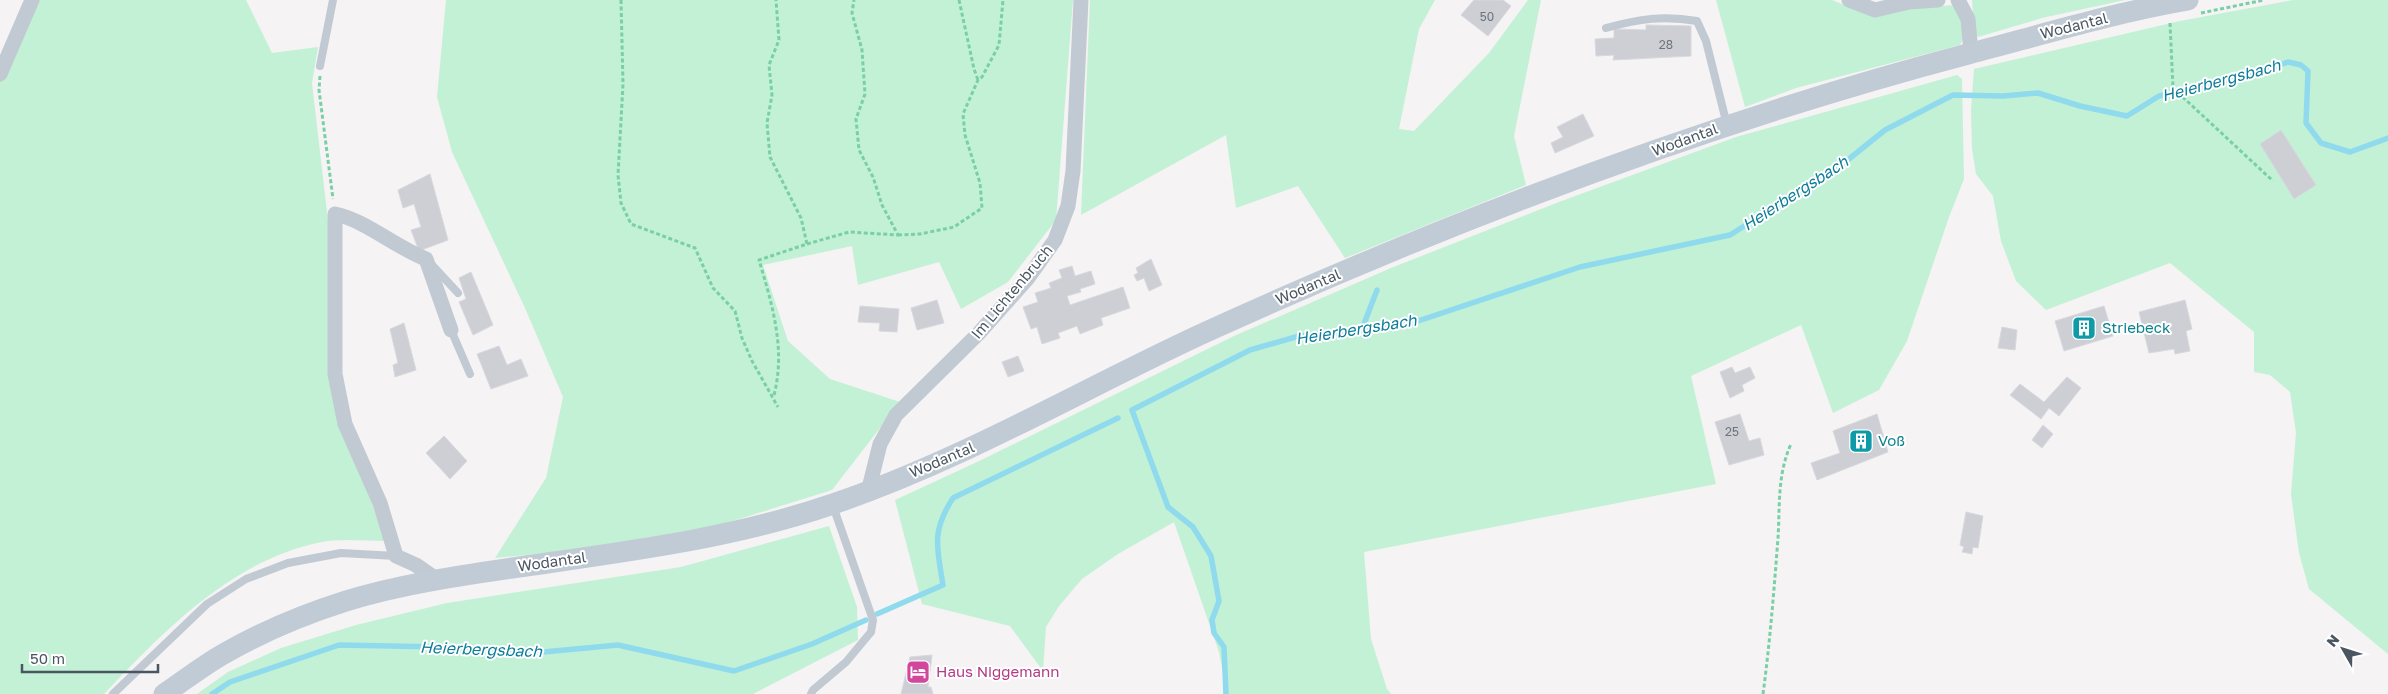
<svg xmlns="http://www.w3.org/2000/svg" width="2388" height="694" font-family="'Golos Text',sans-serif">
  <rect width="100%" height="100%" fill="#f5f3f3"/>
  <path fill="#c3f1d5" d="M36,0H246L272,53L318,47L312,83L328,221L329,376L385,541C364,541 338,538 317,543C230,562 163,632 104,694H0V79Z
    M446,0H1073L1056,220L1008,282L961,309L939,262L858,285L852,246L763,265L788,341L830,379L900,402L832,490L720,525L577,550L495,558L546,478L563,397L525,308L452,152L437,97Z
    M1090,0H1435L1419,29L1399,129L1414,131L1489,53L1528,0H1541L1514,136L1526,185L1345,258L1298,186L1236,208L1226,135L1081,215Z
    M1716,0H1832L1874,17L1907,9L1954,5C1962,19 1969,30 1960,45L1796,88L1745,107Z
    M1972,0H2125L2042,18L1978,37L1974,28Z
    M2293,0H2388V654L2309,589L2299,553L2291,494L2296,433L2290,392L2270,375L2254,372V332L2170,263L2046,310L2016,281L2001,241L1993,196L1976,174L1972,148L1971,110L1974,69L2180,21Z
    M1957,75L1962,79L1964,179L1949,217L1907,341L1879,390L1833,413L1801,325L1691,376L1716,484L1364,552L1371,639L1387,689L1391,694H1223V673L1219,652L1174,522L1118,554L1082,579L1059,606L1046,627L1043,671L1010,626L922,604L895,500L975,463L1234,336L1391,268L1559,202L1736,137Z
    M829,526L857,607L858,640L753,694H197L228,672L281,648L356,625L447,603L681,567Z"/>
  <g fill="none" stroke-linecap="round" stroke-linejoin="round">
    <path stroke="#90daee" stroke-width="5.5" d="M1362,329L1377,290
      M877,614L943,585C937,547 931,532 953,498L1118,418
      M212,694L230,682L339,645L441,647L533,653L618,645L734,671L812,644L866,620
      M1226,694L1224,647L1214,633L1212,620L1219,601L1211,556L1193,527L1168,507L1132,410L1250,350L1299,336L1406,325L1580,267L1730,235L1844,163L1885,130L1953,95L2003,96L2038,93L2080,106L2127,116L2159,96L2254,74L2288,62L2301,65L2308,71L2306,123L2321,143L2350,152L2388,138"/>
  </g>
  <path fill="#cdcfd5" stroke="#d7d9de" d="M1474,0H1503L1511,6L1488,36L1461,15Z
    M1646,25L1691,26V56L1613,60L1614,55L1596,56L1595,39L1614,38V29L1646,30Z
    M1583,114L1594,136L1555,153L1551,143L1563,137L1557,127Z
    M2281,130L2316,185L2294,199L2260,144Z
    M430,174L448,240L419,251L411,230L421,227L414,204L403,208L398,190Z
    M1151,259L1162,285L1149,291L1144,278L1137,281L1134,275L1138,273L1136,268Z
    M1072,266L1075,276L1091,271L1095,284L1080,289L1081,292L1067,296L1070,305L1123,287L1130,308L1101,318L1103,325L1080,334L1077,326L1058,333L1060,338L1042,344L1037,327L1031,329L1023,307L1038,302L1035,293L1051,288L1049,283L1062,278L1059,270Z
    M471,272L493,325L473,335L459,302L466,299L459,278Z
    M937,300L944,323L917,330L911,308Z
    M2185,300L2192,329L2186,331L2190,351L2175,354L2174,349L2149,353L2139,312Z
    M860,306L899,309L897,332L879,331L880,323L858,322Z
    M2104,306L2113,336L2064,351L2055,321Z
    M404,323L416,370L395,377L393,365L398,363L390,329Z
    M2002,327L2017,330L2015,350L1998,348Z
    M499,346L507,365L521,359L528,376L491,389L477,354Z
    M1018,356L1024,371L1008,377L1002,362Z
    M1732,367L1735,373L1750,367L1755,378L1742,385L1744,391L1730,398L1720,372Z
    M2067,377L2081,388L2059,416L2049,408L2041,419L2010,395L2020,384L2044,402Z
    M1740,414L1749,441L1760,438L1764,455L1729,465L1715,422Z
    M1877,414L1888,452L1817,480L1811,463L1840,453L1833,431Z
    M2043,425L2053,434L2042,448L2032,440Z
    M444,436L467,461L450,479L426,453Z
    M1966,512L1983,516L1978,548L1973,547L1972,554L1962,552L1964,547L1960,545Z
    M932,655L928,687H931L933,694H901L910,657Z"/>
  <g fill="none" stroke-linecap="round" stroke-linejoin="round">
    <path stroke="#7ad0a6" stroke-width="3" stroke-dasharray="4 2.5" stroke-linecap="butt" d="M621,0L623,84L618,175L621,203L631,224L695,248L713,288L735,311L742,338L752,361L778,407
      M959,0L974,69L978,80
      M2201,13L2264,0
      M2170,23L2173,88L2273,181
      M320,76L319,90L333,199
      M898,235L920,234L954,227L982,208L980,183L965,135L963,114L978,80L982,77L999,45L1003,0
      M807,244L849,232L898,235L882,205L873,177L859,150L856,119L865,94L862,50L852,13L854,0
      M774,395C786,349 772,304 759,260L807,244L801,218L770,157L767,123L772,95L769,65L779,40L776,0
      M1763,694C1770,642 1774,590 1778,538C1780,506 1777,475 1791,444"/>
    <path stroke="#c1cad2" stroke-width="8" d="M1606,28C1639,19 1663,15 1697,21L1706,41L1727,125
      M320,66L333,0
      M432,265L458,293
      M451,330L470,374
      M113,694L207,604L246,579L288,563L341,553L396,556
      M811,694L813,690L846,662L871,632L873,620L833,506"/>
    <path stroke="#c1cad2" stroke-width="15" d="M1849,0L1875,10L1909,2L1938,0
      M1958,0L1968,19L1971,53
      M0,74L32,0
      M868,492L880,444L896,415L979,333L1028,278L1055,240L1068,206L1073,171L1081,0
      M436,579L416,565L396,556L380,503L345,424L335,374V214C365,220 395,247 426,259L451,330"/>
    <path stroke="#c1cbd6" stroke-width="21" d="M164,694C185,680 205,664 227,652C264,631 305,614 346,601C405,583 466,575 526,566C630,551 734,538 833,504C963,460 1082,389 1206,332C1452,220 1706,123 1968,54C2041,35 2113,13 2188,0"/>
  </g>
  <defs>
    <g id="building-square" transform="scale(1.25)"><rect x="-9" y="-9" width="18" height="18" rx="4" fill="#0f9aa8" stroke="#fff"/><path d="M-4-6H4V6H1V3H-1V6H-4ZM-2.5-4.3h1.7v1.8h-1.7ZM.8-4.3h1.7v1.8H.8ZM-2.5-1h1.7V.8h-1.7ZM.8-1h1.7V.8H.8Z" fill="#fff"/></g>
    <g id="hotel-square" transform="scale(1.25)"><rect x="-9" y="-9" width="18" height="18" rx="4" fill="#d1479c" stroke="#fff"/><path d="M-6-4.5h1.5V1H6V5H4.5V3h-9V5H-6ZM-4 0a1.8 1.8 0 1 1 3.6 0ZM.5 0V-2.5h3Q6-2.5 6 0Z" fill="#fff"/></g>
  </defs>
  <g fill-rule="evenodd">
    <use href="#building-square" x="2084" y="328"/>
    <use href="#building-square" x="1861" y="441"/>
    <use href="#hotel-square" x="918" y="672"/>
  </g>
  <g text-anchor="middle" stroke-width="4" stroke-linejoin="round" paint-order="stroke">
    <g font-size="12" fill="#6b747e">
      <text x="1487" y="21">50</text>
      <text x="1666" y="49">28</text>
      <text x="1732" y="436">25</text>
    </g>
    <g font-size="15" fill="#4a5661" stroke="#fff">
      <text transform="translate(2074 26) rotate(-14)" y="5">Wodantal</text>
      <text transform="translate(1685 140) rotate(-20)" y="5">Wodantal</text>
      <text transform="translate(1308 287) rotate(-23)" y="5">Wodantal</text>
      <text transform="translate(1012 292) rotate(-50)" y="5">Im Lichtenbruch</text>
      <text transform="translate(942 460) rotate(-23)" y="5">Wodantal</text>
      <text transform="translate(552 562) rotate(-8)" y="5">Wodantal</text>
    </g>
    <g font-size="15" fill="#0d838f" stroke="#fff" text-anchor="start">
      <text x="2102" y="333">Striebeck</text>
      <text x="1878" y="446">Voß</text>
    </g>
    <g font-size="15" fill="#b23c85" stroke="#fff" text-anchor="start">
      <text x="936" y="677">Haus Niggemann</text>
    </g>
    <g font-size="16" font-style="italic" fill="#0c7c9b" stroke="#fff">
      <text transform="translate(2221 80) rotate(-15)" y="6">Heierbergsbach</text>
      <text transform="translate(1795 193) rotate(-33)" y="6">Heierbergsbach</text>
      <text transform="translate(1356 329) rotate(-9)" y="6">Heierbergsbach</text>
      <text transform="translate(481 649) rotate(2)" y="6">Heierbergsbach</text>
    </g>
  </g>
  <g transform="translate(2343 649) rotate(309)" stroke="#ffffff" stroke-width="4" paint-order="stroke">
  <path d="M0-4L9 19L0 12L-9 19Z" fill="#4a5661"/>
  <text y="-8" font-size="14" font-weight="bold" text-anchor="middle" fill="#4a5661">N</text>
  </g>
  <path d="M22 664v8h136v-8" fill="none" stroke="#4a5661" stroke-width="2.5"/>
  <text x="30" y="664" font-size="15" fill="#4a5661" stroke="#ffffff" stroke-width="4" paint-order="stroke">50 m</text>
</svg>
